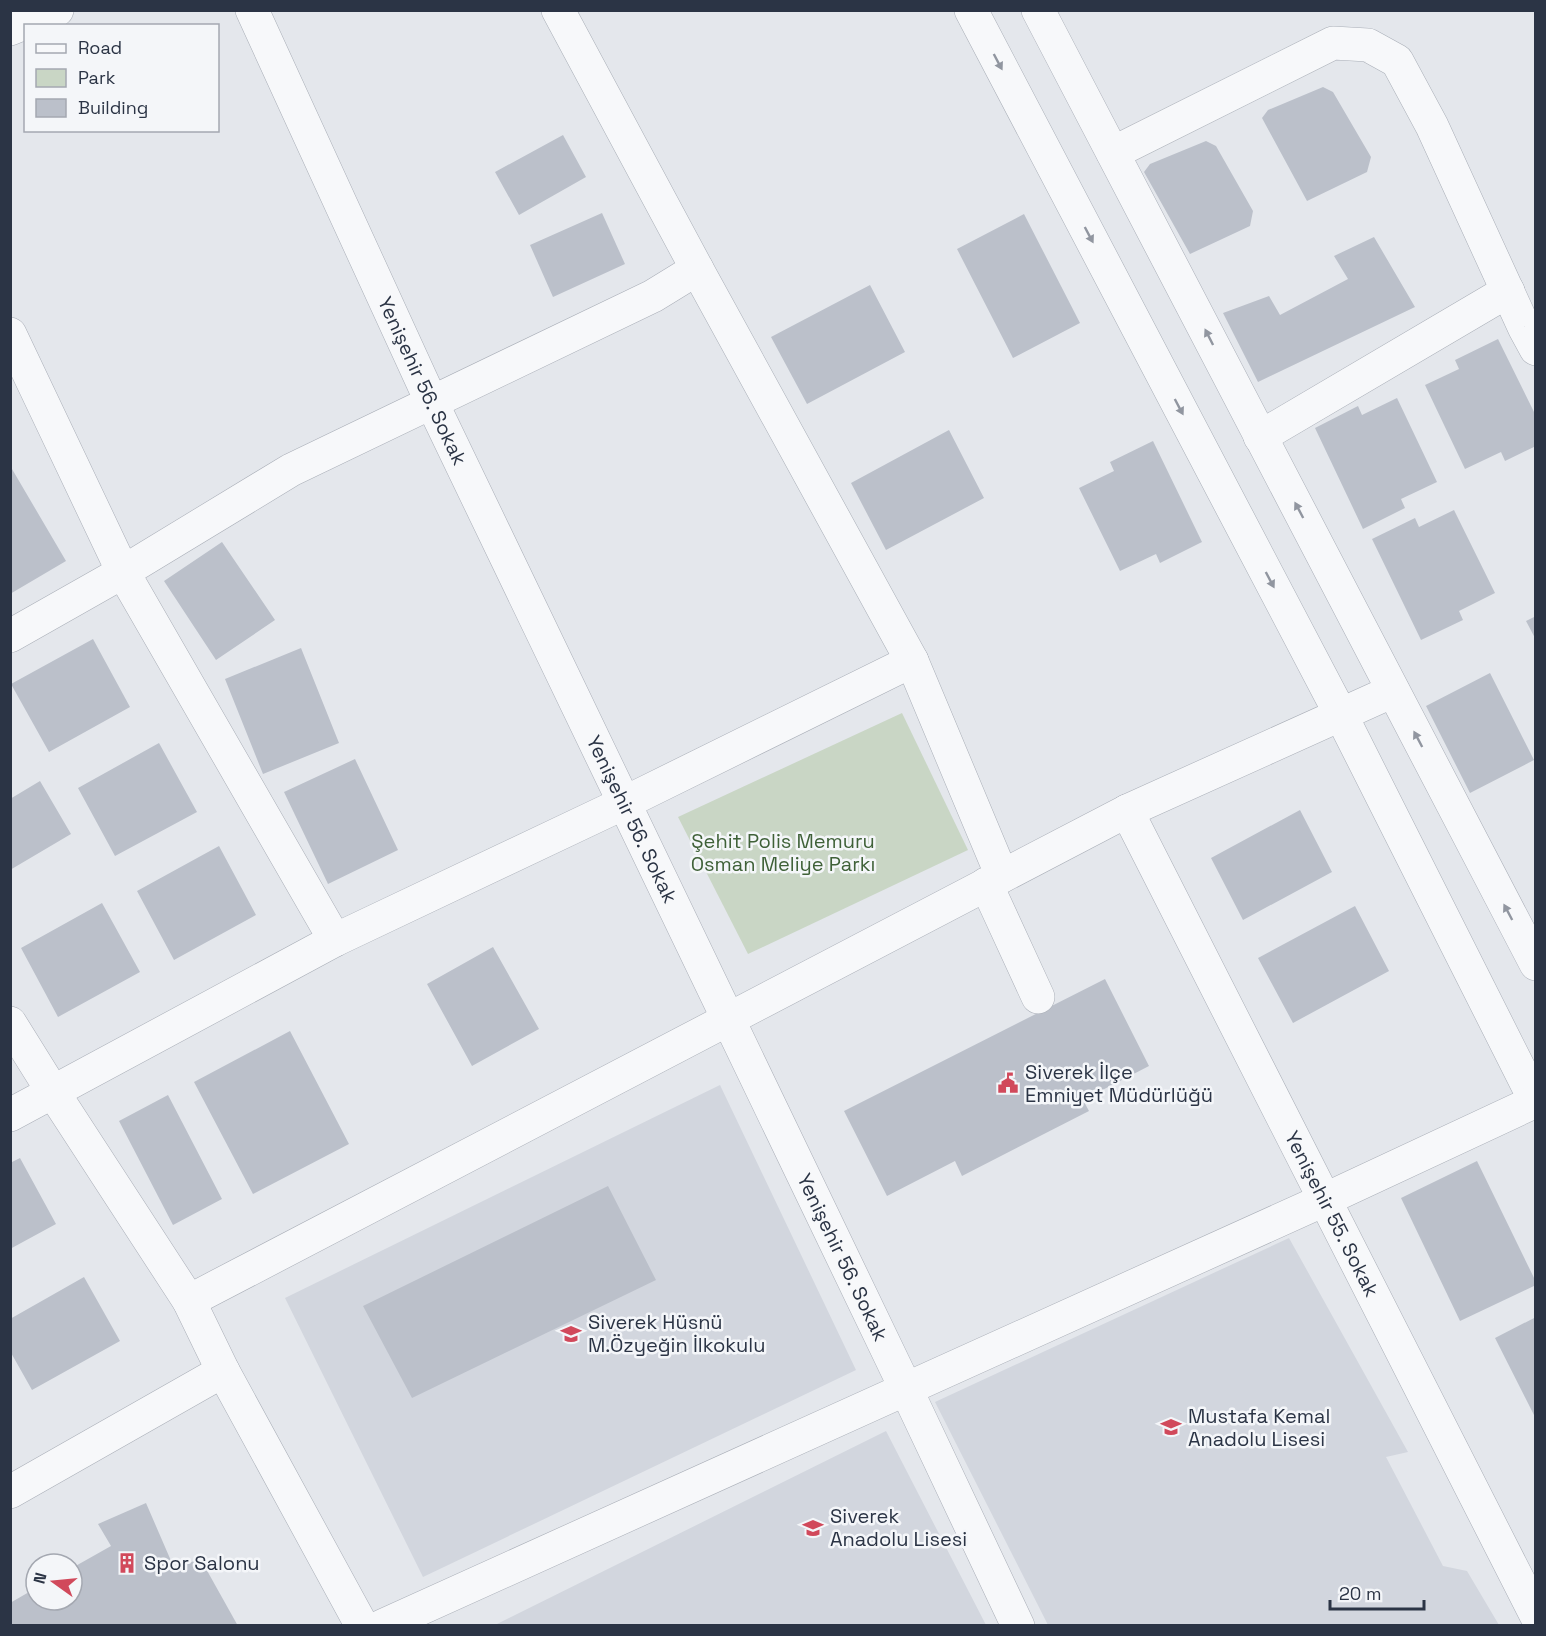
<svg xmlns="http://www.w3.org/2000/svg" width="1546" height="1636" font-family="'Space Grotesk',sans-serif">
  <rect width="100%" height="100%" fill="#e4e7ec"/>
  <path fill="#d2d6de" d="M720,1085L856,1370L423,1577L285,1298Z
    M1289,1238L1408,1452L1386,1457L1443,1566L1467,1571L1499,1625H1048L935,1402Z
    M886,1431L986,1625H495Z"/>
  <path fill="#c9d6c5" d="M902,713L968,850L748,954L678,817Z"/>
  <path fill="#bbc0ca" d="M1323,87L1333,92L1371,157L1367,172L1307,201L1262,118L1268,110Z
    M563,135L586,177L519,215L495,172Z
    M1206,141L1216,146L1253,211L1250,226L1190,254L1144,172L1150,164Z
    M602,213L625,264L553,297L530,245Z
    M1024,214L1080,323L1013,358L957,249Z
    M1374,237L1415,307L1258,382L1223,313L1269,296L1280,315L1348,279L1334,256Z
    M870,285L905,352L807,404L771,337Z
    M1498,339L1536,416V446L1505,461L1501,452L1465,469L1425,385L1459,369L1455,360Z
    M1397,398L1437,482L1401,499L1405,508L1363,529L1315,428L1358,406L1362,415Z
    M949,430L984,498L886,550L851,483Z
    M1153,441L1202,542L1160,563L1156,554L1120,571L1079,488L1114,471L1110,462Z
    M12,469L66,561L10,594V470Z
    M1454,510L1495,593L1459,611L1463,620L1421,640L1372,539L1415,518L1419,527Z
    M222,542L275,620L216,660L164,581Z
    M1536,616V640L1526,621Z
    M93,639L130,707L49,752L11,684Z
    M301,648L339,743L263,774L225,679Z
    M1490,673L1534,760L1470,793L1426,706Z
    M159,743L197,812L115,856L78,788Z
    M355,759L398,850L328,884L284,792Z
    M40,781L71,834L10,870V799Z
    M1300,810L1332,872L1243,920L1211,858Z
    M219,846L256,915L174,960L137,891Z
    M102,903L140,972L58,1017L21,948Z
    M1355,906L1389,971L1293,1023L1258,958Z
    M493,947L539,1029L472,1066L427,984Z
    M1105,979L1149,1066L1083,1100L1089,1111L962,1176L955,1161L887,1196L844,1111Z
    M290,1031L349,1144L253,1194L194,1082Z
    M168,1095L222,1199L173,1225L119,1121Z
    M20,1158L56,1224L10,1249V1163Z
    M1477,1161L1536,1282V1285L1460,1321L1401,1198Z
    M608,1186L656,1280L412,1398L363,1306Z
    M84,1277L120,1341L32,1390L10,1351V1319Z
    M1536,1317V1419L1495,1338Z
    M146,1503L175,1570L200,1558L238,1626H10V1603L36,1588V1600H72V1568L111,1546L98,1524Z"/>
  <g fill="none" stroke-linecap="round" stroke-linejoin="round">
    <g stroke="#a9aeb7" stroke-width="34">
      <g id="minor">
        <path id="s1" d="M252,10L432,403L906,1389L1018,1626"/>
        <path d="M558,10L697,269L912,661L1002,876"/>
        <path d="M971,10L1341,715L1536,1102"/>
        <path d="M1038,10L1536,964"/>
        <path d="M10,29L57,10"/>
        <path d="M1113,153L1333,43L1368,45L1397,61L1432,126L1524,327L1536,349"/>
        <path d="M10,334L123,572L335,940"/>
        <path d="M1260,437L1508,291"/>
        <path d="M10,636L123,572L291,470L653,296L697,269"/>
        <path id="s2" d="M1127,811L1536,1615"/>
        <path d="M986,884L1038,997"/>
        <path d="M10,1023L53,1092L189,1301L223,1371L362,1626"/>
        <path d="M10,1115L335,940L624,803L912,661"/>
        <path d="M189,1301L1127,811L1393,691"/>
        <path d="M10,1492L223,1371"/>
        <path d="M382,1626L1324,1200L1536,1101"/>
      </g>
    </g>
    <use href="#minor" stroke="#f7f8fa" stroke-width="33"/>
  </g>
  <defs><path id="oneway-solid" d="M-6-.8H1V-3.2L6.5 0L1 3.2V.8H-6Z" transform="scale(1.5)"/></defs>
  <g fill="#9196a0">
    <use href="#oneway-solid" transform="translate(998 62) rotate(62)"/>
    <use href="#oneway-solid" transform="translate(1089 235) rotate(62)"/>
    <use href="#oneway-solid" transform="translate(1209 337) rotate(-117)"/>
    <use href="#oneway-solid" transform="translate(1179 407) rotate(62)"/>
    <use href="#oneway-solid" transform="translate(1299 510) rotate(-118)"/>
    <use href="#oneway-solid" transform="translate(1270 580) rotate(62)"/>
    <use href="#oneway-solid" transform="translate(1418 739) rotate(-118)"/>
    <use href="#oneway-solid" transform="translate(1508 912) rotate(-118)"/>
  </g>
  <defs>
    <g id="civic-bare" transform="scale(1.62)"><path d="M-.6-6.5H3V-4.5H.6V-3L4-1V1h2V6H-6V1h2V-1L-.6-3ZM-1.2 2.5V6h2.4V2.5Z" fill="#d1495b" stroke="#f4f6f9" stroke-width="2.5" paint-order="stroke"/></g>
    <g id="school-bare" transform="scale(1.62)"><path d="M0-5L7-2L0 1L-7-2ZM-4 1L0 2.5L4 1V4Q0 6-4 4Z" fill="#d1495b" stroke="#f4f6f9" stroke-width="2.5" paint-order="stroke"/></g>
    <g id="building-bare" transform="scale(1.62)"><path d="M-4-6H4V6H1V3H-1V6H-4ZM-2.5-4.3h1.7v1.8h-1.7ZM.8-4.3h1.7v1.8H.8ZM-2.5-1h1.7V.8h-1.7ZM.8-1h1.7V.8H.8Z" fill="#d1495b" stroke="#f4f6f9" stroke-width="2.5" paint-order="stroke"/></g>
  </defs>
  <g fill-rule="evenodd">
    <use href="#civic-bare" x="1008" y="1083"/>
    <use href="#school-bare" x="571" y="1334"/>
    <use href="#school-bare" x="1171" y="1427"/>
    <use href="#school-bare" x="813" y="1528"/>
    <use href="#building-bare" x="127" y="1563"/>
  </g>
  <g text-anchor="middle" stroke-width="5" stroke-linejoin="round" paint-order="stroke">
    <g font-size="20" fill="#2b3445" stroke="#f4f6f9">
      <text dy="7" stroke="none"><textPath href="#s1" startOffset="408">Yenişehir 56. Sokak</textPath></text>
      <text dy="7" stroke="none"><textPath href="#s1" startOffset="894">Yenişehir 56. Sokak</textPath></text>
      <text dy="7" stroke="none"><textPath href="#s2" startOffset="452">Yenişehir 55. Sokak</textPath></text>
      <text dy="7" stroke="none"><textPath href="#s1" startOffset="1380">Yenişehir 56. Sokak</textPath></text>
    </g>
    <g font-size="20" fill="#3f6138" stroke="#f4f6f9">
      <text x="783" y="848">Şehit Polis Memuru<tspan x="783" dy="23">Osman Meliye Parkı</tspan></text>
    </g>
    <g font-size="20" fill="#2b3445" stroke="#f4f6f9" text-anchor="start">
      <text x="1025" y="1079">Siverek İlçe<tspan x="1025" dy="23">Emniyet Müdürlüğü</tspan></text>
      <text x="588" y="1329">Siverek Hüsnü<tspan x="588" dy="23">M.Özyeğin İlkokulu</tspan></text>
      <text x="1188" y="1423">Mustafa Kemal<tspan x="1188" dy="23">Anadolu Lisesi</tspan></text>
      <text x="830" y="1523">Siverek<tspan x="830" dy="23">Anadolu Lisesi</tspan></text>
      <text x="144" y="1570">Spor Salonu</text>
    </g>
  </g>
  <rect width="1546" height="1636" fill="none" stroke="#2b3445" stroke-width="24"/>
  <rect x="24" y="24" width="195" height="108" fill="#f4f6f9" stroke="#a4a8b1" stroke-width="1.5"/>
  <rect x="36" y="44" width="30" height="9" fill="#f7f8fa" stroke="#a4a8b1" stroke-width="1.5"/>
  <text x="78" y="54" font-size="18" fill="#2b3445">Road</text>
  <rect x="36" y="69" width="30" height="18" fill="#c9d6c5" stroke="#a4a8b1" stroke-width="1.5"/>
  <text x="78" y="84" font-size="18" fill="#2b3445">Park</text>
  <rect x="36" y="99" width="30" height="18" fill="#bbc0ca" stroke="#a4a8b1" stroke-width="1.5"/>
  <text x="78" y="114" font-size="18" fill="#2b3445">Building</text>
  <g transform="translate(54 1582) rotate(285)"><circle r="28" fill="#f4f6f9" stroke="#a4a8b1" stroke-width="1.5"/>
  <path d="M0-4.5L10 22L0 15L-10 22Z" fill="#d1495b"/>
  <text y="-9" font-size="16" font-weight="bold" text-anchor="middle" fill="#2b3445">N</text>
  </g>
  <path d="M1330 1600v9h94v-9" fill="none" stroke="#2b3445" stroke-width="3"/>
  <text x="1339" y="1600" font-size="18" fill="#2b3445" stroke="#f4f6f9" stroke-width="4.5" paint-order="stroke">20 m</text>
</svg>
